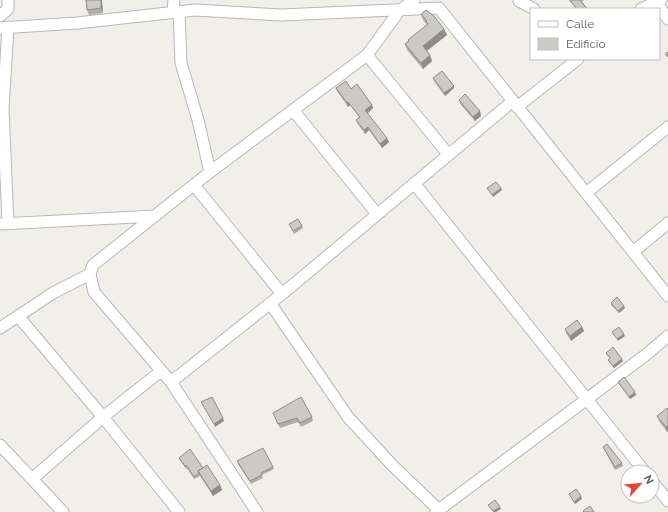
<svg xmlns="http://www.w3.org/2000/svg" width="668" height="512" font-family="Raleway,sans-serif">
  <rect width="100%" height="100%" fill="#f1efe8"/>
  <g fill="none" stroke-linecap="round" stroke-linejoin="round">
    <g stroke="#b5b8bc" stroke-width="13">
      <path id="minor" d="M519,1L534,9
        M656,2L668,19
        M641,9L661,0
        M173,12L174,0
        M179,12L181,63L198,120L210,172
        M0,16L8,9V0
        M8,27L3,109L8,223
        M0,28L77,23L195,10L281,15L439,8L668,296
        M367,55L448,154
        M517,107L578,59
        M293,110L377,214
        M414,183L645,472
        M194,185L282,294
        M586,193L668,127
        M0,224L155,216
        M633,252L668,223
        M270,303L348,417L392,465L439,510
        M18,316L103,417L179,512
        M0,328L53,293L90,274
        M171,382L282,294L513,101
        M0,445L63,512
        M32,479L103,417L161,371
        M652,481L668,501
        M257,512L171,382L94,292L90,274L93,265L210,172L367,55L400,10L414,0
        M436,512L647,354L668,336"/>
    </g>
    <use href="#minor" stroke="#fff" stroke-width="11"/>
  </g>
  <path fill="#afaea9" d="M569,0H584L582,2L588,9H576Z
    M102,2L103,13L89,15L87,10Z
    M421,14L444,29L447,35L427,51L430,55L432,61L423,69L407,50L405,44L427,25L423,20Z
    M433,78L454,86V88L445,96L434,81Z
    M336,88L351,89L372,105L373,108L367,113L387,138L389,142L382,148L369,130L365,134L357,123L356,120L359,117L350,105L348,107L337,91Z
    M459,100L480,111L481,116L475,121L461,105Z
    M289,224L302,226L303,228L294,234Z
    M611,303L625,308L619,313L611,305Z
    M582,327L584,331L571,341L566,333L565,329Z
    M606,353L622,359L623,361L614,368L609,362L608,360L610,358L607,355Z
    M618,382L636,395L630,399L619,384Z
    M668,409V431L667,432L659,421L657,416Z
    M273,413L312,417L313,421L301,427L298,422L280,428Z
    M603,447L622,463L623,466L615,470Z
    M179,458L203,468L220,485L222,490L213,496L200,476L194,479L187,468L186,469L180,460Z
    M237,461L273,467L274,469L262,475L263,478L251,484L238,464Z"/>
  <path fill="#8f8d8a" d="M101,0H102V2L103,13L101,8Z
    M444,29L447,35L425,52L423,46Z
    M430,55L432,61L423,69L421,63Z
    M454,86V88L445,96L444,93Z
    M348,102L350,105L348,107L347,103Z
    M372,105L373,108L367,114L365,110Z
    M480,111L481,116L475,121L473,117Z
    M368,127L369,130L365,134L364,130Z
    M387,138L389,142L382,148L380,144Z
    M501,188L502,190L493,197L492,195Z
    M624,306L625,308L619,313L618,311Z
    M582,327L584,331L571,341L570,336Z
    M624,334L625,336L618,341L617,339Z
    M622,359L623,361L614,368L613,366Z
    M635,392L636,395L630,399L629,397Z
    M223,418L224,421L215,427L214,424Z
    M668,425V431L667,432L666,427Z
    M220,485L222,490L213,496L211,491Z
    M581,496L582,499L575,504L574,502Z
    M500,507L501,509L496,512H493V511Z"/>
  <path fill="#cccac5" stroke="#8f8d8a" d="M86,0H101V8L87,10Z
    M570,0H580L587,9H577Z
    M426,10L434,16L444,29L423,46L430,55L421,63L405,44L409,41L408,40L428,24L426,22L427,21L421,14Z
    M668,52V57L665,54Z
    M442,71L454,86L444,93L433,78Z
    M346,81L351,89L357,84L372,105L365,110L387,138L380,144L368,127L364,130L356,120L360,117L348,102L347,103L336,88Z
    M465,94L480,111L473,117L459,100Z
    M496,182L501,188L492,195L487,188Z
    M298,219L302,226L293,231L289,224Z
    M617,297L624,306L618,311L611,303Z
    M577,320L582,327L570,336L565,329Z
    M619,327L624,334L617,339L612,332Z
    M613,347L622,359L613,366L608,360L610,358L606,353Z
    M624,377L635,392L629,397L618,382Z
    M212,397L223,418L214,424L201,402Z
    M301,397L312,417L300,423L297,418L278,424L273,413Z
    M667,408L668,409V425L666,427L657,416Z
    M607,444L622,463L615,467L603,447Z
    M263,448L273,467L261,473L262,475L250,481L237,461Z
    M190,449L203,468L198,471L199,473L194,477L186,465L185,466L179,458Z
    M207,465L220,485L211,491L198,471Z
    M576,489L581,496L574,502L569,494Z
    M495,500L500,507L493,511L488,505Z
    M590,506L594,512H584L583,511Z"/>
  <rect x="530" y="8" width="130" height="52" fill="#ffffff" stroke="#bfc1c3"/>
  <rect x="538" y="21" width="20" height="6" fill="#ffffff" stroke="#bfc1c3"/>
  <text x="566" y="28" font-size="12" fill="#5f6368">Calle</text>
  <rect x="538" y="38" width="20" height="12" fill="#cccac5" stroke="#bfc1c3"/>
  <text x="566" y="48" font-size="12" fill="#5f6368">Edificio</text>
  <g transform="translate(640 484) rotate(63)"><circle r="19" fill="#ffffff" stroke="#bfc1c3"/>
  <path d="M0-3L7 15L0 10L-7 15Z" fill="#ea4335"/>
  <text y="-6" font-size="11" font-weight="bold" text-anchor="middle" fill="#5f6368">N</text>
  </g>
</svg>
